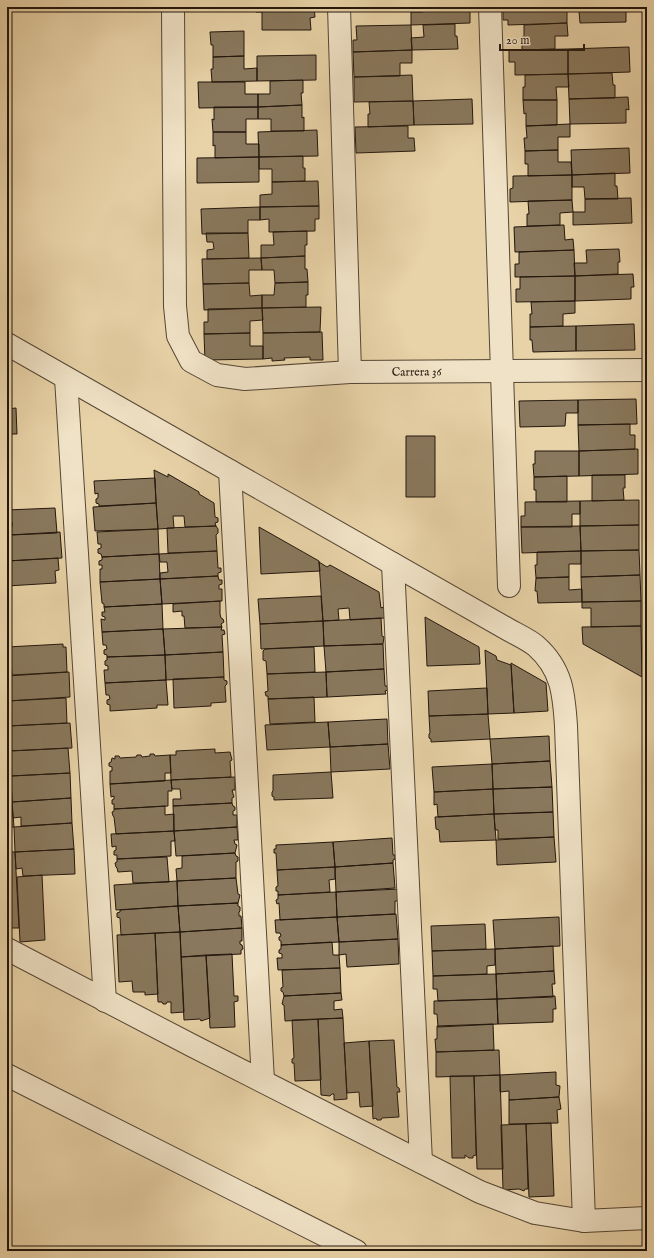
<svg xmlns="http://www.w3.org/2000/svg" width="654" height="1258" font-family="'IM FELL English',serif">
  <rect width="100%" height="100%" fill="#e8d2a7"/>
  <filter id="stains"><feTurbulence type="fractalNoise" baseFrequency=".005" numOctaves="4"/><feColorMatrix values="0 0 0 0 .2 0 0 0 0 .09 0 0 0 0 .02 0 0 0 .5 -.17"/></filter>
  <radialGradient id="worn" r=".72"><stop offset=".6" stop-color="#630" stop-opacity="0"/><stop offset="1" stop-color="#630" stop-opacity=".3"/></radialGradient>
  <path fill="#89785d" stroke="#23170d" d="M256,7H314L315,17L310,18L311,30H262V12H256Z
    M423,7H470V23L411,25V12H423Z
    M503,7H567V23L508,25V20H503Z
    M567,7H626V22L580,23L579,11H567Z
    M567,23L568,36H555V49L522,50V37H524V25Z
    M455,24V36H457L458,49L412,50L411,38L424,37L423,25Z
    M411,25L412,50L353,52V40H357L356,26Z
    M244,31V56L213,57V45H211L210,32Z
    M629,47L630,72L568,74V49Z
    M568,49V74L515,75V62H509V50Z
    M412,50V63H400V76L354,77L353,52Z
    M316,55V80L257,81V56Z
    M244,56V69L257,68V81L212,82L211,69H213V57Z
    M612,73L613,85H615V98L569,99L568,74Z
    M568,74L569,87H556L557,100H523V87H525V75Z
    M412,75L413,101L354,102V77Z
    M303,80V93H301L302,105L258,107V94H270V81Z
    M198,82H245V94H258V107L199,108Z
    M628,97L629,110L626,109V123L570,124L569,99Z
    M472,99L473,124L414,125L413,101Z
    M523,100H557V125L526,126V113L524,114Z
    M413,101L414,125L368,127V114H370L369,102Z
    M302,105V118L304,117V131H271V119H258V107Z
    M214,107H258V119H246V132H213L212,119L214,120Z
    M570,124V137H558V150L525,151L524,138H527L526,126Z
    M408,126V138H414L415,151L356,153L355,127Z
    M317,130L318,156L259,157L258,132Z
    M213,132H246V144H259V157L215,158V145L213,146Z
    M629,148L630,173L572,175L571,150Z
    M558,150V162H571L572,175L528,176V164H525V151Z
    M303,156V168H305V181L272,182V169H259V157Z
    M259,157V182L197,183V158Z
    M615,173V186H617L618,199H585L584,187H572V175Z
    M572,175V200L510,202V189L513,188V176Z
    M318,181L319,206L260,207V195L272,194V182Z
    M631,198L632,223L573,225V212H585V199Z
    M572,200L573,212L560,213V225L527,226V214H529L528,201Z
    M319,206V219H315V231L269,232V219L260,220V207Z
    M260,207V220H248V233L202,234L201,209Z
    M564,225L565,240L573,239L574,250L515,252L514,227Z
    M307,231V245H305V256L261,258V245H274L273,232Z
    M206,233H248L249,258L207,259V250L214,249L213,242H207Z
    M619,249L620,262H618V274L575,276L574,263H587L586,250Z
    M574,250L575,276L515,277V264H519V252Z
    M305,256V269H307L308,282L275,283L274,270H262L261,258Z
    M261,258L262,270H249V283L203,284L202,259Z
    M633,274L634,287H631V299L575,301V276Z
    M575,276V301L516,302V289H520V277Z
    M308,282V295H306V307L262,308V295H274L275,283Z
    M249,283L250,296L262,295V308L204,310L203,284Z
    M575,301V313L563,314V326L530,327V314H532L531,302Z
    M321,307L320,332L263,333L262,308Z
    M262,308L263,320L250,321V333L204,334V322H208V309Z
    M634,324L635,350L576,351V326Z
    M576,326V351L533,352L532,340H530V327Z
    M322,332L323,360H310V357L284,358L285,360L272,361V358L263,359V333Z
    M250,333V346H263V359L205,360L204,334Z
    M636,399L637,424L578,425V400Z
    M578,400V413H566L565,426L520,427L519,401Z
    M16,408L17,434H7V409Z
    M630,424V435H635V449L579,451L578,425Z
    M406,436H435V497H406Z
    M638,449V474L579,476V451Z
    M535,451H579V476L534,477L533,464H535Z
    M154,470L168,477V474L199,492V494L214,503L215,517L218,518V522L215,523L216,526L185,527L184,516H173L174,528L158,529Z
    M592,475H625V488H623L624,500L592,501Z
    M567,476V502H536V490H534V477Z
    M155,478L156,503L99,506V504L96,503V499L98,498V493L95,494L94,481Z
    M639,500V525L580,526V501Z
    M580,501V514H572V527H521V516H525V502Z
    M156,503L158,529L95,531L93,507Z
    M55,508L57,533L11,535L10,526L12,527V522H7V510Z
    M639,525V550L581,551L580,526Z
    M216,526L218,529V533L216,535L217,551L168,553L167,528Z
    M580,526L581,551L522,553L521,527Z
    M259,527L319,561L320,571L261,574Z
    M158,529L159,554L102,557L101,554L98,553V549L101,548V544H98L97,532Z
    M60,532L62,558L7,561V542H9V535Z
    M639,550L640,575L581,577V551Z
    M217,551L218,568H221V572L218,573V576L160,579V573L168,572L167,562H160L159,554Z
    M581,551V564H569V577L536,578L535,565H537V552Z
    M159,554L160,579L100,582V569H102V565H99V561L102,560V557Z
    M58,558L59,570L55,571L56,583L7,586V561Z
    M319,562L327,567L330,565L379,592L381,608L384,607L385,618L350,620L349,608L338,609L339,620L323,621Z
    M640,575L641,601L582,602L581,577Z
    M218,576L219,580H222V584L219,585V589H222V601L162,604L160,579Z
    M569,577V590L582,589V602L538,603L537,591H535L536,578Z
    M160,579L162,604L104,607V604L102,603L100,582Z
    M321,596L323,621L260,624L258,599Z
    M220,601V614L221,618L223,619L224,622L221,624L222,627L185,628L184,616H182V611L173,612V604Z
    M641,601V626L591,627V608H582V602Z
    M162,604L163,629L102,632L101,619L105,620V617L102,616V612H105L104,607Z
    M425,617L479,647L480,664L427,666Z
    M381,618L382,636L384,637L383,644L324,646L323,621Z
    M323,621L324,646L261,649L260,624Z
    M641,626L642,677L583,644L582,627Z
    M222,627L221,630H224L225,634L222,635L223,652L165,655L163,629Z
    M163,629L165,655L107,657V655L104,654V650L107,649L106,645H103L102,632Z
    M63,644V647H66L67,672L12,675L11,662L7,663V647Z
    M383,644L384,669L326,672L324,646Z
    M314,647L315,672L267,674L266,661L263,660V651L265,649Z
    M485,650L496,656L497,660L511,665L514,713L488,714Z
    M223,652L224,677L166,680L165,655Z
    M165,655L166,680L105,683L104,670H108V666L105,665V661L107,660V657Z
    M511,663L546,683L548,711L514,713Z
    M384,669L385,686H387L388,690L385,691L386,694L327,697L326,672Z
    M69,672L70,697L7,701V676Z
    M326,672L327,697L268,699V696H266L265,692L268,691L267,674Z
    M224,677V680L227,681V684L225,686L226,702L211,703V706L174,708L173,679Z
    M166,680L168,705H157V708L110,711V705L107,704V700L110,699L109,695H106L105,683Z
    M487,688L488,714L429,716L428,691Z
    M314,697L315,722L270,724L268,699Z
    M66,698L67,723L8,726L7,701Z
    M488,714L490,739L431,742V739L429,738V734L430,733L429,716Z
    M387,719L388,744L330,747L328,722Z
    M328,722L330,747L267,750L265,725Z
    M70,723L72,748L9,751L8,726Z
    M549,736L550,761L492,764L490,739Z
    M388,744L390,769L331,772L330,747Z
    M68,748L70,773L11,776L9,751Z
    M215,749V753L230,752L232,760L230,761L231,777L171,780L170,755H176V751Z
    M7,751H9L11,776L7,777Z
    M150,754H154L155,756L170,755L171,773H165V781L110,784V771H112V767L109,766V763L111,762L112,758L115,759V756H119L120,758L136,757L137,755H141L142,757L150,756Z
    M550,761L552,787L493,789L492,764Z
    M492,764L493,789L434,792L432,767Z
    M331,772L333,798L274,800V797L272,796V792L273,791V775Z
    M70,773L71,798L12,802L11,776Z
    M11,776L12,802H7V777Z
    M235,777V790H232L234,797L232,798V803L173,806V799H181L180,789H172L171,780Z
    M171,780L172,791H168V806L114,809V804H112V800L114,799V796L111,797L110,784Z
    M552,787L553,812L494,814L493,789Z
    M493,789L494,814L438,817L437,804L434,805V792Z
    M71,798L72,823L21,826V817L13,818L12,802Z
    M7,802H12L14,827H7Z
    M232,803L233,806L235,807V810L233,811V815H237V827L174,831L173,806Z
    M165,806V815L174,814V831L116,834L114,817L113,816L112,812L114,811V809Z
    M553,812L554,837L498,839V830H495L494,814Z
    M494,814L496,840L440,842L439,830L436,829L435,817Z
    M72,823L74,849L15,852L14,827Z
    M237,827L238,840H234L235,844L237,845L235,853L176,856L174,831Z
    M174,831L175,841H171V856L117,859V855H114V851L116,850V846L112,847L111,834Z
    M554,837L556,862L497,865L496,840Z
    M392,838L393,855H395V859L393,860V863L335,867L333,842Z
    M333,842L335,867L277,870L276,853H274V849H276V845Z
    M74,849L75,874L23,876L22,868L16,869L15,852Z
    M7,852H15L19,928H7Z
    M235,853L236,856L238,857V861L236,862V878L177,881L176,869L182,868V856Z
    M167,857L169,882L133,883L132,871L118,872L117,868L116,867L115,863L117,862V859Z
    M393,863L395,888L336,892L335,867Z
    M335,867V879L329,880L330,892L278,895V891H276V887L278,886L277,870Z
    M42,875L45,940L20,942L17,877Z
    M236,878L238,894L240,895L238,903L178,906L177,881Z
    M177,881L178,906L116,910L114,885Z
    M399,889L400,901H395V914L337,917L336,892Z
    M336,892L337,917L280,920L279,903L277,904L276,900L278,899V895Z
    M238,903V906L240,907V911L239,912V916H241L242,928L180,932L178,906Z
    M178,906L180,932L121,935L120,918L117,917V913L120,912V910Z
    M396,914L398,939L339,942L337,917Z
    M337,917L339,942L281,945V941L279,940V937L281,936L280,933H276L275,920Z
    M559,917L560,946L495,949L493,920Z
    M485,924L486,949L432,951L431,926Z
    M242,928V941H240V944L242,945L243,949L241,950V954L181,957L180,932Z
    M180,932L184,1012L171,1013V1002H167L166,1004H163L162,1002H158L155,933Z
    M155,933L158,994L145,995V992H133L132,981L119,982L117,935Z
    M398,939L399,964L347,967L346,954L339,955V942Z
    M332,942L333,955H339L340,968L278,970L277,958H282V954L279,953V950L281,949V945Z
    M553,946L554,971L496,974L495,949Z
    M495,949V965L487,966V974L433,976L432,951Z
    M232,954L234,996H238V1001L234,1002L235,1027L210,1028L206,955Z
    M206,955L210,1018L201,1021L200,1019L184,1020L181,957Z
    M340,968L341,993L284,996L283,992L281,991V988L283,987L282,970Z
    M554,971L555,984H552L553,997L497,999L496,974Z
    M496,974L497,999L438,1001L437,989H433V976Z
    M341,993L342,1000L334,1001V1010L342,1009L343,1018L285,1021L284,1005L282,1004L284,996Z
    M555,996L556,1009H553V1022L498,1024L497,999Z
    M497,999L498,1024L438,1027L437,1014H434V1001Z
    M343,1018L347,1099L334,1100V1094H332L330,1096L321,1095L318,1019Z
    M318,1019L321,1080L295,1081L294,1063H292V1059L294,1058L292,1020Z
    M493,1024L494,1050L436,1052L435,1039H437V1026Z
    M394,1040L397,1087L399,1088L400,1092H397L399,1117L382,1118L381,1120H377L376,1118L373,1119L369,1041Z
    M369,1041L373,1106L360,1107L359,1092L347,1093L344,1043Z
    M499,1050L500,1075L436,1077V1052Z
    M556,1072V1085L560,1086L559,1097L509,1100V1091L500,1092V1075Z
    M500,1075L503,1169H477L474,1076Z
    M450,1076H474L476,1155L473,1156V1158H469L465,1155V1158H452Z
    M559,1097L561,1109L557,1110L558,1123L509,1124V1100Z
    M551,1123L554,1196L529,1197L526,1124Z
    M526,1124L528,1189H525L524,1191L519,1189L503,1190L501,1125Z"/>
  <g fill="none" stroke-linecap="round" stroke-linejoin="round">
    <g stroke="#544634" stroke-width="24">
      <g id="minor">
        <path id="s1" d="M173,7L175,306L178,336L191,361L217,375L245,379L350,372L647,370"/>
        <path d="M339,7L350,372"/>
        <path d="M490,7L509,586"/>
        <path d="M7,344L509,630C518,635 529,640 536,646C562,669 564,694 566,726L584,1221"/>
        <path d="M66,378L105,1001"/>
        <path d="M230,471L263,1081"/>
        <path d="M393,564L421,1162"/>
        <path d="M7,949L191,1045L480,1192L535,1213L584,1221L647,1218"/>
        <path d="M7,1075L356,1251"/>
      </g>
    </g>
    <use href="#minor" stroke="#f0e2c6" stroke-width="22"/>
  </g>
  <g text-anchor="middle" stroke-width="3.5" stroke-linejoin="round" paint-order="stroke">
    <g font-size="12" fill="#23170d" stroke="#f0e2c6">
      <text dy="4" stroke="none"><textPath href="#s1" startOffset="587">Carrera 36</textPath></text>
    </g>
  </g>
  <rect width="654" height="1258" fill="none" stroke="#e8d2a7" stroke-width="24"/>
  <rect x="8" y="8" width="638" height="1242" fill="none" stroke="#23170d" stroke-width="2"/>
  <rect x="12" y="12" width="630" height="1234" fill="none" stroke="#23170d"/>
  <path d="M500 44v6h84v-6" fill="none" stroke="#23170d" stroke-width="2"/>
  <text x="506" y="44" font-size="12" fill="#23170d" stroke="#f0e2c6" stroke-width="3" paint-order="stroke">20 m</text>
  <rect width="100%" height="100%" filter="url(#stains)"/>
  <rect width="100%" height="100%" fill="url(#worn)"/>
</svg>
